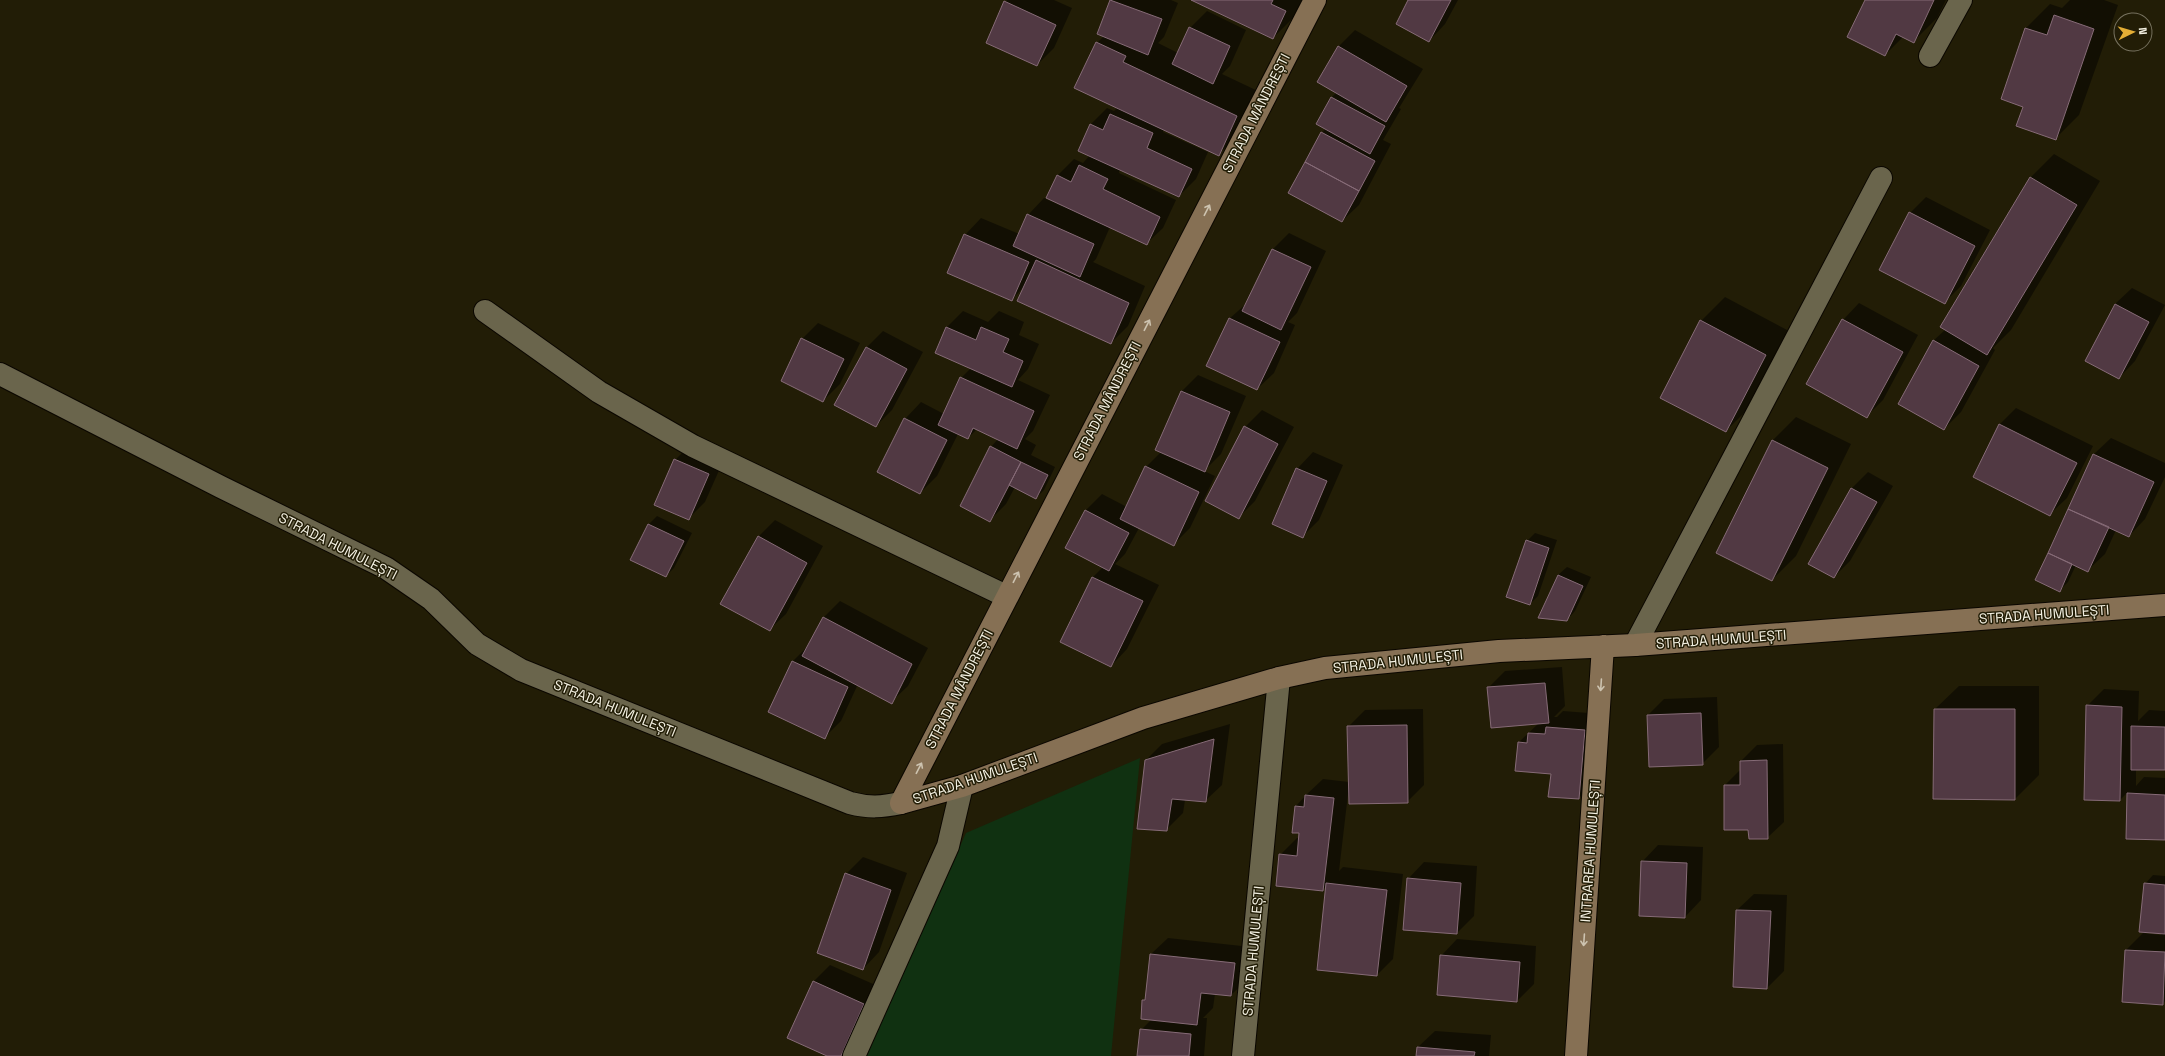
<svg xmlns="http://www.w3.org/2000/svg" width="2165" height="1056" font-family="'Space Grotesk',sans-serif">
  <rect width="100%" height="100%" fill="#221d06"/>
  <path fill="#103111" d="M1140,758L1111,1056H865L966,833Z"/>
  <path fill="#0007" d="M1007,0H1054L1072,8L1054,48L1037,65L1005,2Z
    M1112,0H1171L1178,3L1164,37L1158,43L1178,53L1190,28L1207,11L1246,30L1230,66L1222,74L1260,92L1243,130L1219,154L1164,129L1163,132L1208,152L1196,179L1179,196L1120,169L1119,173L1176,200L1163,228L1146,244L1110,227L1096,259L1093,262L1145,286L1128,326L1111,343L1025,286L1011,300L965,235L981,218L1019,234L1028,215L1044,198L1062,206L1063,205L1048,198L1058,175L1074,159L1083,163L1090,155V125L1107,108L1114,111L1118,107L1097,43L1104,36L1098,33Z
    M1193,0H1303L1297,14L1273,38Z
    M1410,0H1458L1445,24L1429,41Z
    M1866,0H1946L1937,18L1913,42L1903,37L1885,55Z
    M2070,0H2104L2118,5L2079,115L2055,139L2024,106L2002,98L2026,28L2050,4L2062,8Z
    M1355,30L1423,69L1399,108L1401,109L1383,140L1391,144L1359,205L1342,221L1322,133L1326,128L1317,123L1332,97L1337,92L1339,46Z
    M2054,154L2100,181L2011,330L1993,348L1995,350L1961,412L1944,429L1933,341L1946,329L2030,178Z
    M1926,197L1990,230L1961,286L1945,302L1910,213Z
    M1289,233L1326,251L1297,313L1288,322L1295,325L1274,373L1257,389L1229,319L1247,303L1272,250Z
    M2132,288L2165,305L2135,361L2119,378L2115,304Z
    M1725,297L1789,331L1750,407L1726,431L1701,321Z
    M1859,303L1918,335L1883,400L1867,416L1843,320Z
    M963,311L988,322L999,311L1024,322L1019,335L1039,344L1028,369L1018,380L1050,395L1033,431L1025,439L1036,445L1031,455L1055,467L1044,490L1036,498L1015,487L1006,504L990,520L991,447L998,439L977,429L968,438L958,434L937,476L920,493L905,419L921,402L944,414L961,378L971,368L947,327Z
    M818,323L860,343L840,384L823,401L802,339Z
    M883,331L923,352L892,410L876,426L866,348Z
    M1198,375L1246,396L1221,454L1204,471L1215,476L1190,528L1173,545L1139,528L1125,554L1115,564L1159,585L1127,649L1111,666L1061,642L1093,577L1103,567L1066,548L1086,510L1102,494L1127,507L1146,467L1161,452L1156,450L1182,391Z
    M2016,408L2093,446L2067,498L2050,514L1974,476L2000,424Z
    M1262,410L1294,427L1255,501L1238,518L1206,501L1245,427Z
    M1796,417L1851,444L1796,556L1772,580V441Z
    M2111,438L2165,463V477L2145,519L2129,536L2116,530L2105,554L2088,570L2076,565L2068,582L2059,591L2036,580L2094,454Z
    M692,443L725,457L705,502L688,519L675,460Z
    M1313,452L1343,465L1319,520L1302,537L1297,469Z
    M1868,472L1893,486L1850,561L1834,577L1852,488Z
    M657,516L692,533L674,568L666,576L632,560L649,524Z
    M775,520L823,546L786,614L769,630L721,603L759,536Z
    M1535,533L1557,540L1538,596L1530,604L1527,541Z
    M1567,567L1591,577L1575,611L1567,620L1539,617L1558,575Z
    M840,601L928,648L908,686L891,702L858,684L841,721L825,737L793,661L809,645L824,617Z
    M1562,667L1565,706L1554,717H1557L1563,711L1601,714L1595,782L1579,798L1519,742L1539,723L1488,688L1505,671Z
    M1959,686H2039V775L2015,799L1934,798L1935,709Z
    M2104,689L2139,691L2138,721L2149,710L2165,711V769H2136V786L2144,777L2165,778V839L2127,838L2128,792L2120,800L2087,706Z
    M1717,697L1719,747L1702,764L1648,715L1664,699Z
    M1423,709L1424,785L1407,802L1348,794L1339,871L1343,867L1403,874L1393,959L1377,975L1327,886L1322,890L1280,855L1297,838L1300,839V833L1293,832L1296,806L1306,795L1323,779L1349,782L1348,727L1365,710Z
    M1230,724L1222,785L1205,801L1185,800L1183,813L1166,830L1146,760L1162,744Z
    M1783,744L1784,822L1767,838L1749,829L1725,785L1741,769V761L1757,745Z
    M1658,845L1703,847L1701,900L1685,917L1642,862Z
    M863,857L907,873L879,952L863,969L846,874Z
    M1424,862L1477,866L1474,916L1457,933L1408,879Z
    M2153,875L2165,876V1001L2163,1004L2123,1001L2126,950L2143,933L2161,935L2145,884Z
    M1754,894L1787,895L1784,971L1767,988L1734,986L1737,910Z
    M1168,938L1251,947L1248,979L1231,995L1215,994L1213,1008L1203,1018H1207L1204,1056H1138L1141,1030L1152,1019L1143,1000L1147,997L1151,954Z
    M1457,939L1536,946L1534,984L1517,1001L1441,956Z
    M830,965L880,987L855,1043L843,1056H830L814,981Z
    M1435,1031L1491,1035L1489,1056H1417L1418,1047Z"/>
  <path fill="#513943" stroke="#866b77" d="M1110,0L1162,19L1148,55L1097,34Z
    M1191,0H1273L1271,4L1286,11L1273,39Z
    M1408,0H1451L1429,42L1396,24Z
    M1865,0H1934L1914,43L1896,34L1885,56L1847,37Z
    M1004,1L1056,25L1037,66L986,43Z
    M2054,15L2094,29L2056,140L2016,126L2023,107L2001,99L2025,28L2047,35Z
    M1189,27L1230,46L1213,84L1172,64Z
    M1096,42L1126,56L1123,62L1237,116L1219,156L1074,88Z
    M1338,46L1407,86L1386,122L1317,82Z
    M1331,97L1385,126L1370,154L1316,124Z
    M1110,114L1153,133L1147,148L1192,169L1179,197L1078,151L1090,124L1103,130Z
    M1321,132L1375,161L1359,191L1305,162Z
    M1305,162L1359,191L1342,222L1288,193Z
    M1079,165L1108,179L1103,189L1160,217L1147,245L1046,198L1057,175L1071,182Z
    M2030,177L2077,205L1987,355L1940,327Z
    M1909,212L1975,246L1945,304L1879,270Z
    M1027,214L1094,244L1080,277L1013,246Z
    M964,234L1029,262L1012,301L947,273Z
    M1272,249L1311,267L1281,330L1242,311Z
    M1036,260L1129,303L1111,344L1017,301Z
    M2115,304L2149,322L2119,379L2085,361Z
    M1229,318L1280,342L1257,390L1206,366Z
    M1842,319L1903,352L1867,418L1806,384Z
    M1700,320L1766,355L1726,432L1660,398Z
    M946,327L976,340L981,327L1009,339L1003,352L1023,361L1012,387L935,353Z
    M801,338L844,359L823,402L781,381Z
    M1933,340L1979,366L1944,430L1898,404Z
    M866,347L907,369L876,427L834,405Z
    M960,377L1034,411L1017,449L973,428L968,439L938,425Z
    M1181,391L1230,412L1205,472L1155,450Z
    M904,418L947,440L920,494L877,472Z
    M1999,424L2077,463L2050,516L1973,477Z
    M1244,426L1278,444L1239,519L1205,501Z
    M1772,440L1828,468L1772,581L1716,553Z
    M990,446L1021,462L990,522L960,506Z
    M2093,454L2154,482L2129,537L2068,509Z
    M674,459L709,474L689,520L654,505Z
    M1021,462L1048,475L1036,499L1009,485Z
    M1145,466L1199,492L1174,546L1120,519Z
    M1296,468L1327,481L1303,538L1272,524Z
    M1851,488L1877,502L1834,578L1808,564Z
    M2068,509L2109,527L2088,572L2048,553Z
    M1085,510L1129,533L1109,571L1065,548Z
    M648,524L684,541L666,577L630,560Z
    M758,536L807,563L770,631L720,604Z
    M1526,540L1549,548L1530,605L1506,597Z
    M2048,553L2072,564L2060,592L2035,580Z
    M1558,575L1583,586L1567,621L1538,618Z
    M1092,577L1143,601L1111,667L1060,642Z
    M823,617L912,664L892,704L802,656Z
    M792,661L848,687L825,739L768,712Z
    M1545,683L1549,723L1491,728L1487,687Z
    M2086,705L2122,707L2120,801L2084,800Z
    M1934,709H2015V800L1933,799Z
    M1701,713L1703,765L1649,767L1647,715Z
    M1407,725L1408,803L1349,804L1347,726Z
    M2131,726L2165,727V770H2131Z
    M1546,727L1585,730L1579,799L1548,797L1551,774L1515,771L1518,742L1527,743L1528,733L1545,734Z
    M1214,739L1206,802L1172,799L1167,831L1137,829L1145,760Z
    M1767,760L1768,839H1749L1748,830H1724V785H1740V761Z
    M2127,793L2165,795V840L2126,839Z
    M1305,795L1334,798L1323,891L1276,886L1279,854L1297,856L1299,833H1292L1295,806L1304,807Z
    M1641,861L1687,863L1685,918L1639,916Z
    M845,873L891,890L863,970L817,953Z
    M1407,878L1461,883L1457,934L1403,930Z
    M1326,883L1387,890L1377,976L1317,970Z
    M2144,883L2165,885V934L2139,932Z
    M1736,910L1771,911L1767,989L1733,987Z
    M2125,950L2165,952L2163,1005L2122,1002Z
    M1150,954L1235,963L1231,996L1201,993L1197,1025L1141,1019L1142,1000H1145Z
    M1440,955L1520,962L1517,1002L1437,995Z
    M813,981L864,1004L841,1056H827L787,1038Z
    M1140,1029L1191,1034L1189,1056H1137Z
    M1417,1047L1475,1052L1474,1056H1416Z"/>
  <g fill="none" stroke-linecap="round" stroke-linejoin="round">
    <g stroke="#0b0700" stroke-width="24">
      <path id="lane" d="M1930,56L1961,0"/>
    </g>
    <g stroke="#0b0700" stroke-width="24">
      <path id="street" d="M485,311L599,392L693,446L1006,596
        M0,374L221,487L386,568L431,599L477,644L521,670L850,803C869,808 882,807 901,803
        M1635,645L1881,178
        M854,1056L948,846L962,786
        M1243,1056L1279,678"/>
    </g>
    <g stroke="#0b0700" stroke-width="24">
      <path id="secondary" d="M901,803L962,786L1143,718L1279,678L1325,668L1499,651L1635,645L2165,605
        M901,803L1315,0
        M1576,1056L1603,646"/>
    </g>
    <use href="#lane" stroke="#6a654c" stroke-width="22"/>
    <use href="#street" stroke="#6a654c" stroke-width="22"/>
    <use href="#secondary" stroke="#867054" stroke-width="22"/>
  </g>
  <defs><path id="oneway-shaft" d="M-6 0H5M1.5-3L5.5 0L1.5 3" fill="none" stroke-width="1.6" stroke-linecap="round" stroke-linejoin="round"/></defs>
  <g stroke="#cdc3b0">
    <use href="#oneway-shaft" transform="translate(1207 210) rotate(-63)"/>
    <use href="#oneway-shaft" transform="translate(1147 325) rotate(-63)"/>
    <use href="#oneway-shaft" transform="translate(1016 577) rotate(-63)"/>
    <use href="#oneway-shaft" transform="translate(1601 685) rotate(94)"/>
    <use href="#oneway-shaft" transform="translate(919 768) rotate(-63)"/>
    <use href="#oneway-shaft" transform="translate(1584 940) rotate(94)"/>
  </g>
  <g text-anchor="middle" stroke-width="3" stroke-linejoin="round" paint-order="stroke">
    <g font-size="14" fill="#f3f0e2" stroke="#221d06">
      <text transform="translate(1256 113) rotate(-63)" y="5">STRADA MÂNDREȘTI</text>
      <text transform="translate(1107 401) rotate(-63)" y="5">STRADA MÂNDREȘTI</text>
      <text transform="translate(338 546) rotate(27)" y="5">STRADA HUMULEȘTI</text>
      <text transform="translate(2044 614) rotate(-4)" y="5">STRADA HUMULEȘTI</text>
      <text transform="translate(1721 639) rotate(-4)" y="5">STRADA HUMULEȘTI</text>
      <text transform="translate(1398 661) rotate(-6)" y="5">STRADA HUMULEȘTI</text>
      <text transform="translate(959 689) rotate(-63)" y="5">STRADA MÂNDREȘTI</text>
      <text transform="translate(615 708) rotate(22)" y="5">STRADA HUMULEȘTI</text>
      <text transform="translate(975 778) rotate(-19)" y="5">STRADA HUMULEȘTI</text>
      <text transform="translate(1590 851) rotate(-86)" y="5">INTRAREA HUMULEȘTI</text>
      <text transform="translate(1253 951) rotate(-85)" y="5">STRADA HUMULEȘTI</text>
    </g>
  </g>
  <g transform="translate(2133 32) rotate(85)"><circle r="19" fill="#221d06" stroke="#76715e"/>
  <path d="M0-3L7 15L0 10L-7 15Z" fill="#e4ae35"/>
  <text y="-6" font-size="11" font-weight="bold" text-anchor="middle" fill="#f3f0e2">N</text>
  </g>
</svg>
